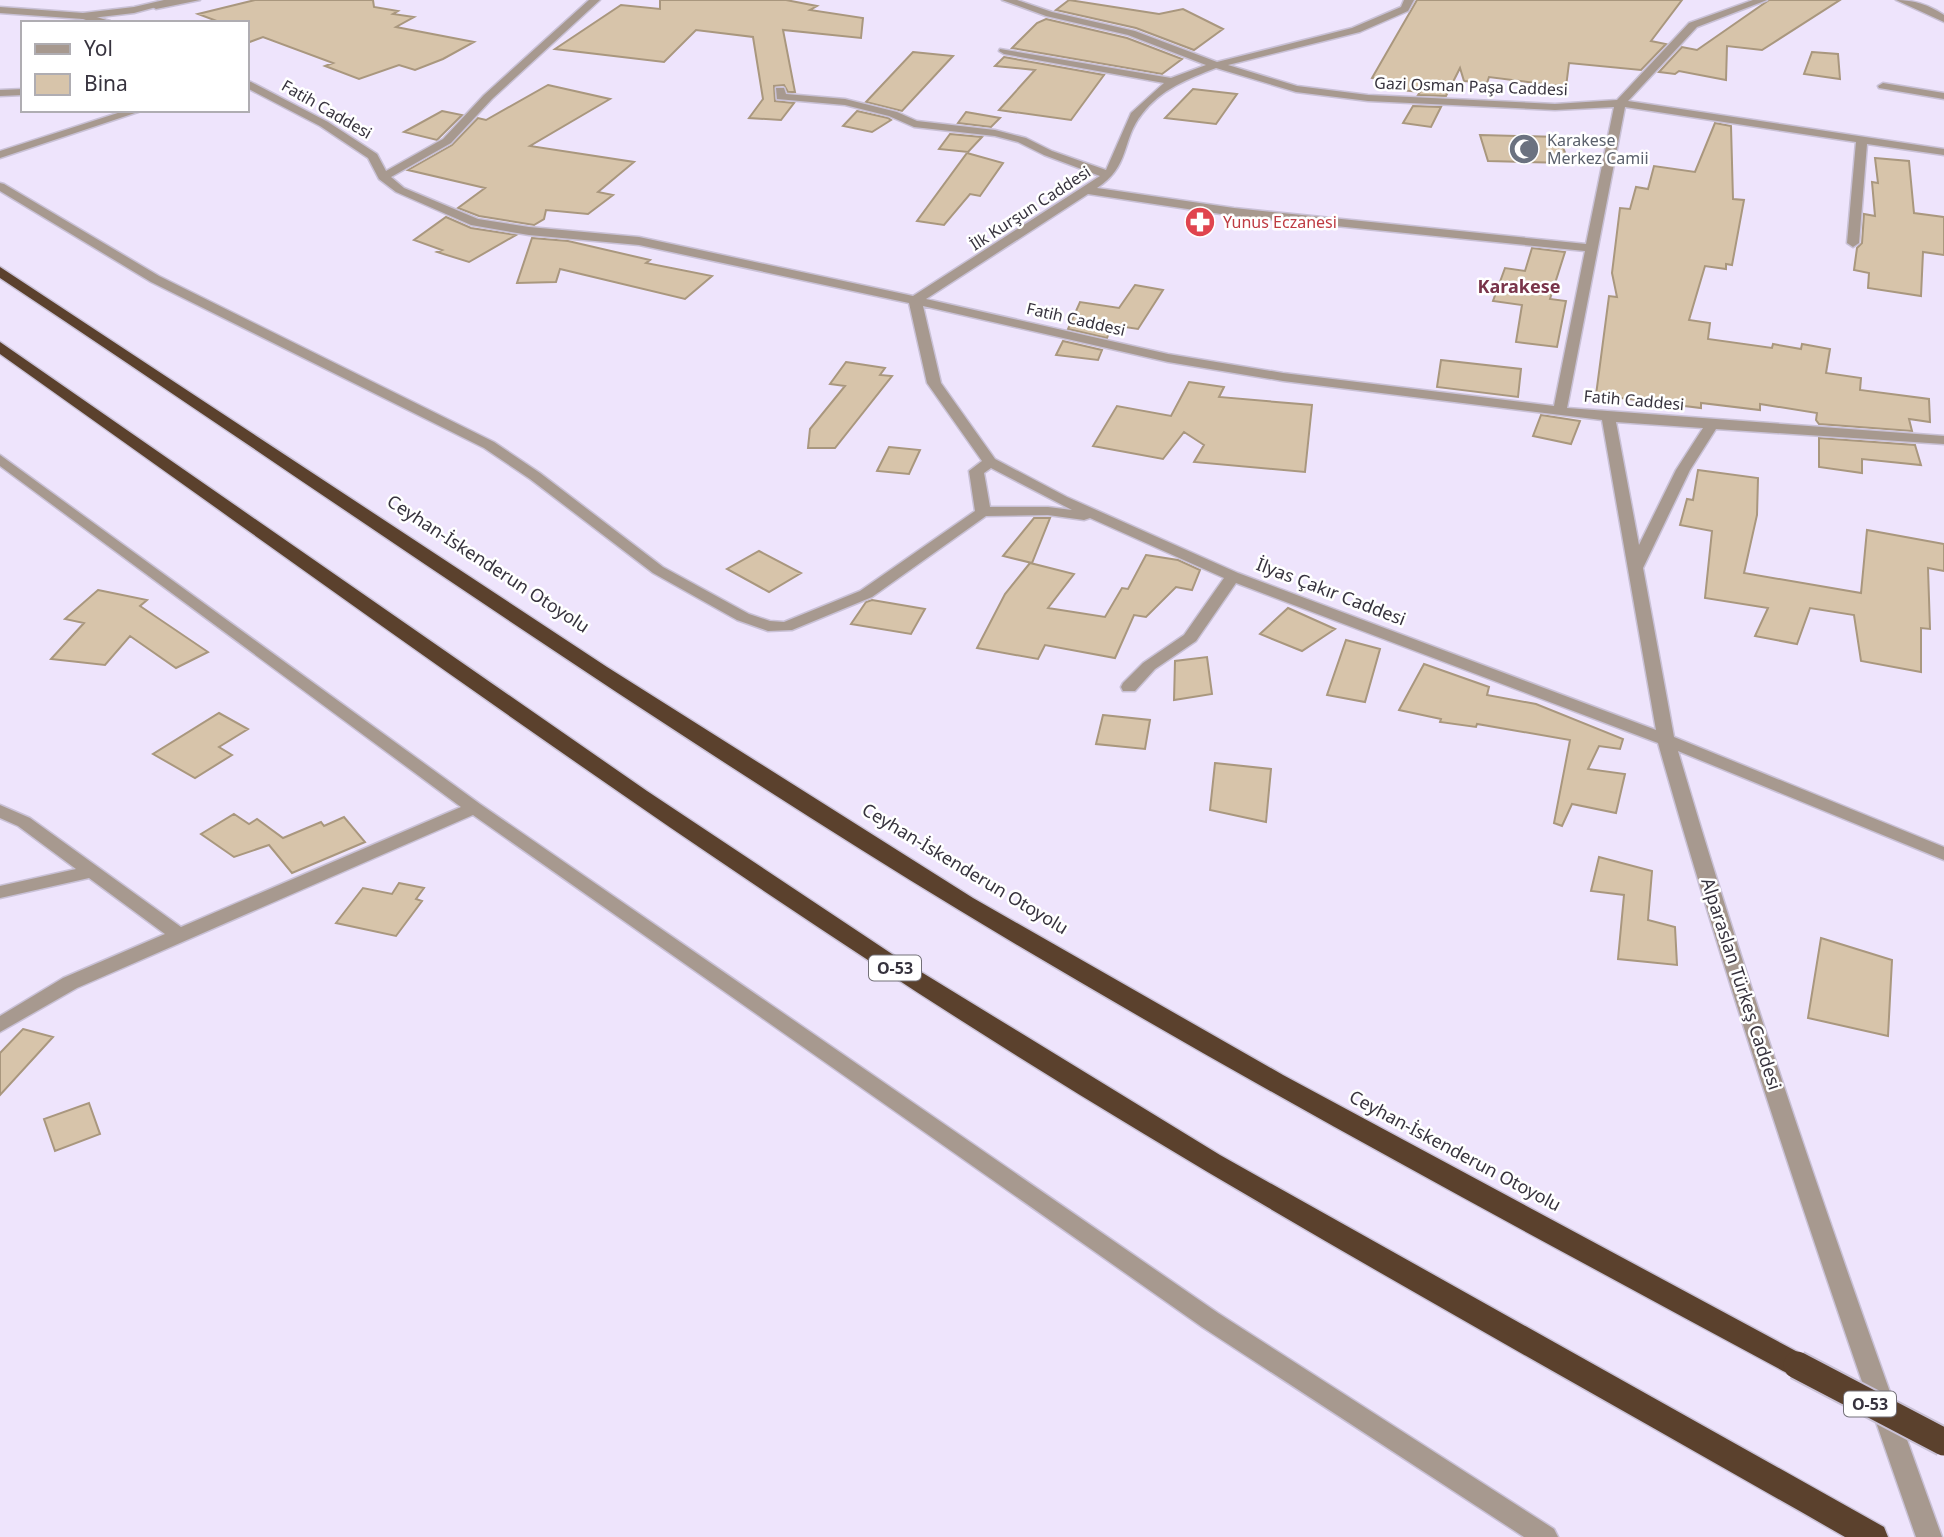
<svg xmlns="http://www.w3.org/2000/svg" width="1944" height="1537" font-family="'Noto Sans',sans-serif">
  <rect width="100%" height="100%" fill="#eee4fc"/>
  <path fill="#d7c4aa" stroke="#a9977e" stroke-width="2" d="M255,0H373L374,7L398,11L393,14L414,17L396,27L474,42L443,59L415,70L399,65L359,79L325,66L333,63L263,37L247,43V23H222L198,14Z
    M660,0H786L817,6L810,10L863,18L861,38L783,30L795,92H788L784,85L774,86L775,101L794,103L781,120L749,118L763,99L753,37L696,30L664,62L555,49L621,5L660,9Z
    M1069,0L1159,14L1183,9L1223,29L1194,50L1136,28L1056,10Z
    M1417,0H1682L1651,41L1666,44L1641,70L1569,63L1566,87L1489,77L1487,83L1464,81L1460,68L1446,96L1418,95L1420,92L1400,90L1403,83L1372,78Z
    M1769,0H1840L1762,50L1727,46L1726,80L1679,71L1675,74L1659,72L1682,47L1697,50Z
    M1046,19L1127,38L1182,59L1162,74L1012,48L1037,23Z
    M913,52L953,56L902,111L866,102Z
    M1812,52L1838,54L1840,79L1804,74Z
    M1004,57L1104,75L1071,120L999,110L1035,70L995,66Z
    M548,85L610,99L530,146L634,162L598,192L613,195L588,214L546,210L544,219L534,225L479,216L458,208L485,188L408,170L452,145L478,118L486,120Z
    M1193,89L1237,94L1216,124L1165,118Z
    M1413,106L1441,107L1431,127L1403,123Z
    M442,111L462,115L437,140L404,132Z
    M857,111L888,118L891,120L872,132L843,126Z
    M966,112L1000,118L991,127L958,123Z
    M1715,123L1731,126L1733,199L1744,200L1732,265L1726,264V269L1705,266L1689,320L1710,323L1708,339L1772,348L1773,344L1801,349L1802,344L1830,349L1826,373L1861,378L1860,390L1929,399L1930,422L1909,419L1912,431L1819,424L1816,420L1817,413L1760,404V410L1701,403V408L1596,395L1609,296L1617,297L1612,273L1620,208L1630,209L1636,187L1648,189L1654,166L1695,172Z
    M950,134L982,137L968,152L939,149Z
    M1480,135L1559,137L1569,163L1488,161Z
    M967,153L1003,163L980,196L970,194L944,225L917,221Z
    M1875,158L1909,161L1914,213L1944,217V255L1923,252L1921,296L1868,288L1869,273L1854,270L1857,248L1862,243L1864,214L1875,216L1872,182L1878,183Z
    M446,217L471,228L516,235L469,262L437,252L442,250L414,240Z
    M532,238L568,241L650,260L646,263L712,276L685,299L560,269L556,282L517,283Z
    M1532,248L1565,252L1550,299L1566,301L1557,347L1516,342L1522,305L1493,301L1505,268L1525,271Z
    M1135,285L1163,290L1138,329L1112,325L1107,338L1068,329L1080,302L1119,308Z
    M1063,341L1102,350L1098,360L1056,355Z
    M1441,360L1521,369L1518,397L1437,387Z
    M846,362L885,368L880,375L892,376L835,448H808L810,429L845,386L830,384Z
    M1189,382L1224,387L1219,397L1312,405L1305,472L1194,462L1204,445L1184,432L1163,459L1093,446L1117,406L1171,416Z
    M1541,415L1580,421L1571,444L1533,436Z
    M1819,438L1915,445L1921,465L1862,459V473L1819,467Z
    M889,447L920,450L909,474L877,471Z
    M1698,470L1758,478L1757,515L1744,573L1861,593L1867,530L1944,544V571L1928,568L1930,629L1921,628V672L1861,661L1854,615L1810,608L1797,644L1755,636L1768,608L1705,598L1712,531L1680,525L1687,499L1693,500Z
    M1034,518H1050L1032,563L1003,556Z
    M759,551L801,573L769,592L727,569Z
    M1146,555L1178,560L1200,570L1192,590L1176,587L1146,617L1134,615L1115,658L1045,645L1038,659L977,648L1005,594L1030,563L1074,574L1048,608L1105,617L1122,588L1128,589Z
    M98,590L147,600L140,606L208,652L176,668L130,636L105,665L51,659L84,623L65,619Z
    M872,600L925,609L911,634L851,624L866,602Z
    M1288,608L1335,629L1302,651L1260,634Z
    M1346,640L1380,649L1365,702L1327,695Z
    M1207,657L1212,694L1174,700L1175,661Z
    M1424,664L1489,687L1487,695L1536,704L1623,739L1620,749L1599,746L1588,769L1625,774L1616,813L1572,804L1562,826L1554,823L1570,740L1477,724L1476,727L1440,722L1441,719L1399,710Z
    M219,713L248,729L219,747L232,755L195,778L153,754Z
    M1103,715L1150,720L1145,749L1096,744Z
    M1215,763L1271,769L1266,822L1210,810Z
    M234,814L249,824L257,819L283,838L321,822L324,826L344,817L365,842L292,873L269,845L234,857L201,834Z
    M1599,857L1652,871L1648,920L1675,927L1677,965L1618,959L1624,895L1591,891Z
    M399,883L424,888L416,899L422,901L396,936L336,923L363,888L392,894Z
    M1821,938L1892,960L1888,1036L1808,1018Z
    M23,1029L53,1037L0,1095V1053Z
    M89,1103L100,1134L55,1151L44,1119Z"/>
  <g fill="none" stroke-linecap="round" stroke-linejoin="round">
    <g stroke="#c9c1d6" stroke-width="3">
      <path id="minor" d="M176,0H200L156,9L151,6Z
        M589,0H600L492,99L451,143L391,177L404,188L478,219L529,227L639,237L913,296L1100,176L1044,155L1018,142L995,136L914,127L889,116L845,105L777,99L776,88H784L786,94L845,99L897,112L917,121L995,130L1026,138L1052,151L1106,170L1131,113L1164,83L1004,54L999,51L1000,49L1171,78L1206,65L1128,35L1046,16L1002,0H1017L1052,12L1135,31L1217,62L1352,28L1401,7L1404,0H1414L1408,11L1360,32L1228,65L1297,86L1368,95L1555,104L1617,100L1689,23L1753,0H1767L1697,27L1628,101L1944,149V155L1867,144L1859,243L1853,247L1847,243L1856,142L1625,107L1567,408L1944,436V444L1716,429L1690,470L1643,568L1674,737L1944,847V860L1678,751C1756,1016 1848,1277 1942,1537H1916C1824,1274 1734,1011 1658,743L1236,583L1196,641L1155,669L1135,691H1123L1121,687L1123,683L1143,663L1184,635L1224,578L1090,518L1084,520L1048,515L986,516L872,597L792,630L768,631L737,620L653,573L530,479L484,448L151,282L0,191V183L4,184L159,276L494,442L540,473L663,567L749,614L770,621L784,622L860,591L975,511L969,471L982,461L927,383L909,303L639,245L529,235L471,225L396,192L379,179L368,158L320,126L247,88V81L251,82L328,122L377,154L386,171L443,139L484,95ZM1216,68L1296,92L1368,101L1555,110L1614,107L1586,244L1234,208L1097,188C1131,166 1121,140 1142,114C1161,89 1188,79 1216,68ZM1088,194L1234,216L1585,251L1554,406L1283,373L1168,354L926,299ZM923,306L1168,362L1283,381L1602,420L1656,730L1238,573L1067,497L995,459L941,383ZM1616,422L1703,428L1676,470L1639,545ZM991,468L1072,510L1048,507H990L984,473Z
        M1896,0C1914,0 1929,5 1944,15V22Z
        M83,13L110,21L111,23H95L80,18V14Z
        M1883,83L1944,93V99L1879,88L1878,86Z
        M23,89V95L0,96V90Z
        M127,110H144L0,158V151Z
        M0,455L480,804L1218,1313L1554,1529L1558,1537H1524L1202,1327L473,815L77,988L0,1032V1016L63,978L165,934L89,878L0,898V886L76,869L18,826L0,818V805L30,818L181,927L461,807L0,466Z"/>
    </g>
    <g stroke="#c9c1d6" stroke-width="3">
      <path id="tertiary" d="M164,0H182L134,13L83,19L0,13V7L83,13L134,7Z"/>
    </g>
    <g stroke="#c9c1d6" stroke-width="3">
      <path id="motorway" d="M0,267L607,667L973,898L1283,1075L1807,1357L1811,1365L1807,1373L1797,1377L1787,1373C1509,1223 1230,1074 959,910C632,711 319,490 0,278Z
        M0,342L647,791L895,956L1220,1155L1884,1527L1888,1537H1845C1520,1351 1190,1172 877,966C579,771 291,560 0,354Z"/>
    </g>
    <use href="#minor" fill="#a7998f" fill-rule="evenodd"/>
    <use href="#tertiary" fill="#a7998f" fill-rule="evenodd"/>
    <use href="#motorway" fill="#5b412d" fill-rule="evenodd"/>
    <g stroke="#c9c1d6" stroke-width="31" stroke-linecap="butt">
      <path id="motorway-bridge" d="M1797,1365L1944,1442"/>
    </g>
    <use href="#motorway-bridge" stroke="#5b412d" stroke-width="27"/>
  </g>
  <defs>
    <g id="mosque-disc" transform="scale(1.575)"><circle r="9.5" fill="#6b7280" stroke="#fff"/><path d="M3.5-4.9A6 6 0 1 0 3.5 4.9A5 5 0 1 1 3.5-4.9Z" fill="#fff"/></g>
    <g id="pharmacy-disc" transform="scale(1.575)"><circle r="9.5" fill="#e0444e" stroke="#fff"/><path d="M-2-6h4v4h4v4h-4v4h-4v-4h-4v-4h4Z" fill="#fff"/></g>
  </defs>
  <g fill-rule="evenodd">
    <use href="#mosque-disc" x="1524" y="149"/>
    <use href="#pharmacy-disc" x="1200" y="222"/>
  </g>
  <g text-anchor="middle" stroke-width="5" stroke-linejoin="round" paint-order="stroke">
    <g font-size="16" fill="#37333e" stroke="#fff">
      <text transform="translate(1471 86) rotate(2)" y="6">Gazi Osman Paşa Caddesi</text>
      <text transform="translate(327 109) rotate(30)" y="6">Fatih Caddesi</text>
      <text transform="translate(1030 208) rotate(-33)" y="6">İlk Kurşun Caddesi</text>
      <text transform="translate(1076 319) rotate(13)" y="6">Fatih Caddesi</text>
      <text transform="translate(1634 400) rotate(5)" y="6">Fatih Caddesi</text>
    </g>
    <g font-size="16" fill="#5b616d" stroke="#fff" text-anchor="start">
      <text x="1547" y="146">Karakese<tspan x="1547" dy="18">Merkez Camii</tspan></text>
    </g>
    <g font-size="16" fill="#be3a42" stroke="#fff" text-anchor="start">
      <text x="1223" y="228">Yunus Eczanesi</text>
    </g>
    <g fill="#fff" stroke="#737078" stroke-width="2">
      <rect x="869" y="955.5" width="52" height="25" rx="5"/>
      <rect x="1844" y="1391.5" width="52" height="25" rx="5"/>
    </g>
    <g font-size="16" font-weight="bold" fill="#37333e">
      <text x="895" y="974">O-53</text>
      <text x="1870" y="1410">O-53</text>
    </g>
    <g font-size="18" font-weight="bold" fill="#79344a" stroke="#fff">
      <text x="1519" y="293">Karakese</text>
    </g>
    <g font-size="18" fill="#37333e" stroke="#fff">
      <text transform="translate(488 564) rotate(33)" y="6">Ceyhan-İskenderun Otoyolu</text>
      <text transform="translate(1331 592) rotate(21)" y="6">İlyas Çakır Caddesi</text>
      <text transform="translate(965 869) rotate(31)" y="6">Ceyhan-İskenderun Otoyolu</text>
      <text transform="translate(1741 984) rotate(72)" y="6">Alparaslan Türkeş Caddesi</text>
      <text transform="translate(1455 1151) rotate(28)" y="6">Ceyhan-İskenderun Otoyolu</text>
    </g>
  </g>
  <rect x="21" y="21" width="228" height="91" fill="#ffffff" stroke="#afadb2" stroke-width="2"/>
  <rect x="35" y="44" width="35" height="10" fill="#a7998f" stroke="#afadb2" stroke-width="2"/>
  <text x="84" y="56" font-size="21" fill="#37333e">Yol</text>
  <rect x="35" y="74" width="35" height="21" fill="#d7c4aa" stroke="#afadb2" stroke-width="2"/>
  <text x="84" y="91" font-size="21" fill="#37333e">Bina</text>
</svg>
